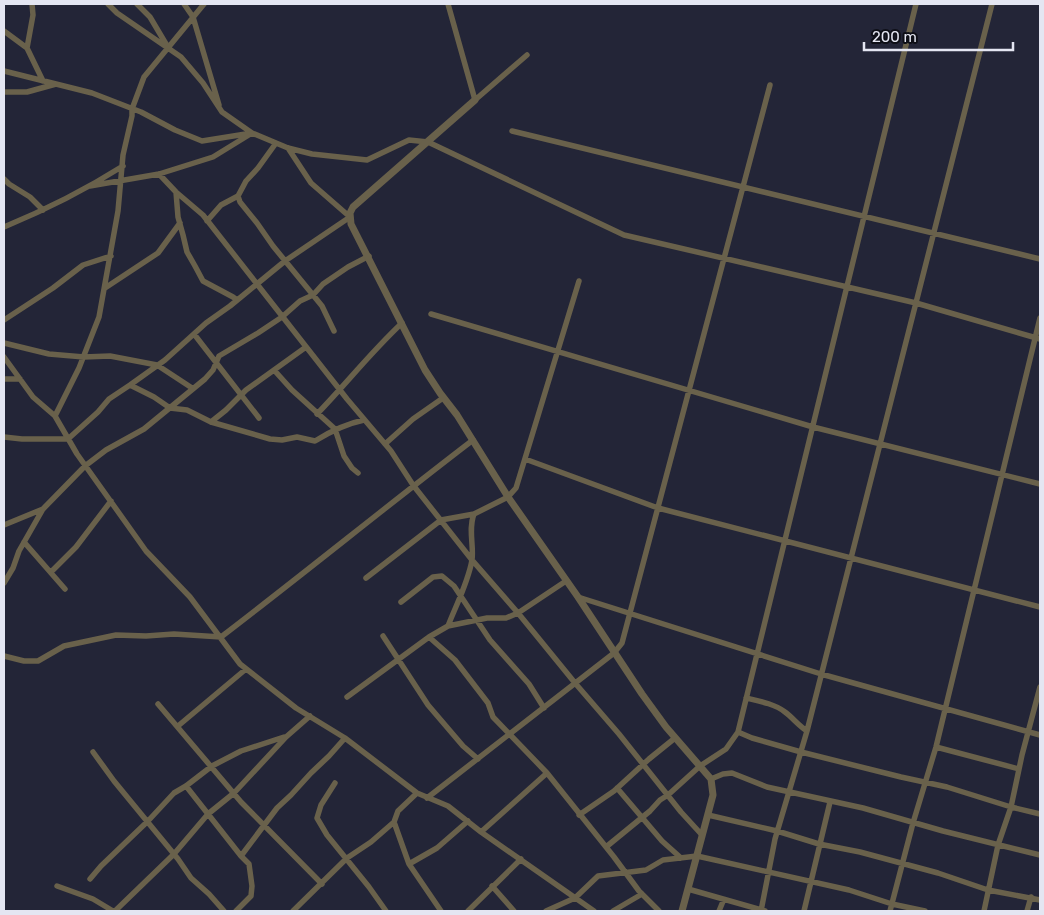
<svg xmlns="http://www.w3.org/2000/svg" width="1044" height="915" font-family="Rubik,sans-serif">
  <rect width="100%" height="100%" fill="#232537"/>
  <g fill="none" stroke-linecap="round" stroke-linejoin="round">
    <path stroke="#69614b" stroke-width="5.5" d="M137,4L150,17L166,44
      M184,4L193,17L219,105
      M448,4L475,100L527,55
      M4,31L27,48L43,81
      M27,48L33,15L32,4
      M4,71L92,93L141,112L175,130L202,141L252,133L288,148L312,154L367,160L409,140L428,142L624,235L916,303L1040,339
      M4,92H27L56,84
      M512,131L1040,259
      M159,174L176,192L203,215L347,399L391,451L413,485L472,560L518,613L575,683L619,734L681,812L702,835
      M4,179L9,184L30,197L43,210
      M90,186L159,174L213,157L252,133L222,112L203,83L181,57L117,13L108,4
      M176,192L178,217L183,235L187,252L195,266L203,281L233,297L237,300
      M238,196L240,202L257,223L273,246L322,306L334,331
      M207,221L221,205L238,196L246,181L258,168L276,143
      M4,227C45,210 85,190 123,166
      M105,288L158,253L180,223
      M431,314L813,427L1040,484
      M4,320L53,288L83,265L111,256
      M194,334L259,418
      M4,343L49,354L84,357L110,356L157,365L192,388
      M4,357L33,397L55,416L77,454L146,551L190,597L240,664L296,708L345,738L417,793L448,806L481,832L594,911
      M274,370L292,390L335,429L344,456L352,468L358,473
      M4,379H20
      M130,385L154,397L170,408L187,410L211,422L270,439L282,440L297,437L315,441C331,431 345,424 364,420
      M317,414C346,384 371,352 402,323
      M55,416L79,368L99,317L118,211L123,155L132,116V109L144,77L204,4
      M211,422L226,410L246,390L306,347
      M4,437L22,439H68L98,412L109,399L130,385L165,360L206,323L230,306L285,261L350,217L311,183L288,148
      M385,444L413,419L443,398
      M525,459L658,508L1040,607
      M4,525L43,509L85,466L106,450L144,429L205,379L213,370L219,356L258,333L282,317L300,301L313,295L323,284L348,267L369,256
      M24,542L65,589
      M51,572L76,547L111,501
      M366,578L441,520L474,514L508,497L516,488L579,281
      M4,583L13,568L19,551L43,509
      M578,597L821,674L1040,735
      M401,602L433,577L442,576L454,586L490,640L529,684L544,708
      M448,626C456,605 468,583 472,560C474,545 468,529 474,514
      M383,636L428,705L463,746L478,759
      M429,637L455,660L488,703L493,717L547,773L614,857L639,891L659,911
      M4,656L24,661H38L64,646L116,635L146,636L174,634L221,637C306,572 388,505 473,440
      M347,697L429,637L448,626L487,618H506L518,613L566,581
      M746,698C759,701 775,704 785,712C793,718 798,725 807,731
      M158,704L241,802L322,884
      M178,726L246,669
      M738,732L752,738L801,752L901,777L947,787L1011,807L1040,814
      M936,747L1019,769
      M93,752L114,781L178,859L191,878L209,894L224,911
      M711,779L723,774L732,773L767,787L863,808L943,831L1040,855
      M335,783L321,805L317,818L327,835L369,887L386,911
      M186,786L241,856L249,864L252,886L251,896L236,911
      M617,788L662,841L681,858
      M417,793L398,811L394,822L409,864L441,911
      M427,798L614,653L622,643L770,85
      M579,815L614,791L649,759L675,738
      M708,815L777,831L819,844L860,852L938,873L988,890L1040,900
      M481,832L547,773
      M606,847L650,811L660,800L668,795L700,766L726,749L738,732L916,4
      M241,856L277,808L291,795L311,773L329,756L345,738
      M409,864L437,848L468,821
      M90,879L101,866L148,821L174,793L186,786L212,766L241,751L284,737
      M57,886L93,899L113,911
      M492,886L514,911
      M688,889L765,911
      M115,911L174,854L208,814L234,793L286,737L310,716
      M293,911L347,858L371,842L394,822
      M468,911L521,859
      M546,911L575,898L598,876L646,870L663,860L697,856L849,890L892,904L925,911
      M613,911L642,894
      M719,911L724,899
      M761,911L775,839L807,731L992,4
      M804,911L830,802
      M890,911L913,823L936,747L1040,318
      M984,911L998,845L1011,807L1022,755L1040,687
      M1027,911L1031,897"/>
    <path stroke="#69614b" stroke-width="7" d="M475,100L353,207L350,213L351,224L425,370L440,393L457,415L508,497L578,597L642,694L666,727L711,779L713,795L682,911"/>
  </g>
  <rect width="1044" height="915" fill="none" stroke="#e4e6f2" stroke-width="10"/>
  <path d="M864 42v8h149v-8" fill="none" stroke="#e4e6f2" stroke-width="2.5"/>
  <text x="872" y="42" font-size="15" fill="#e4e6f2" stroke="#0e0f17" stroke-width="4" paint-order="stroke">200 m</text>
</svg>
